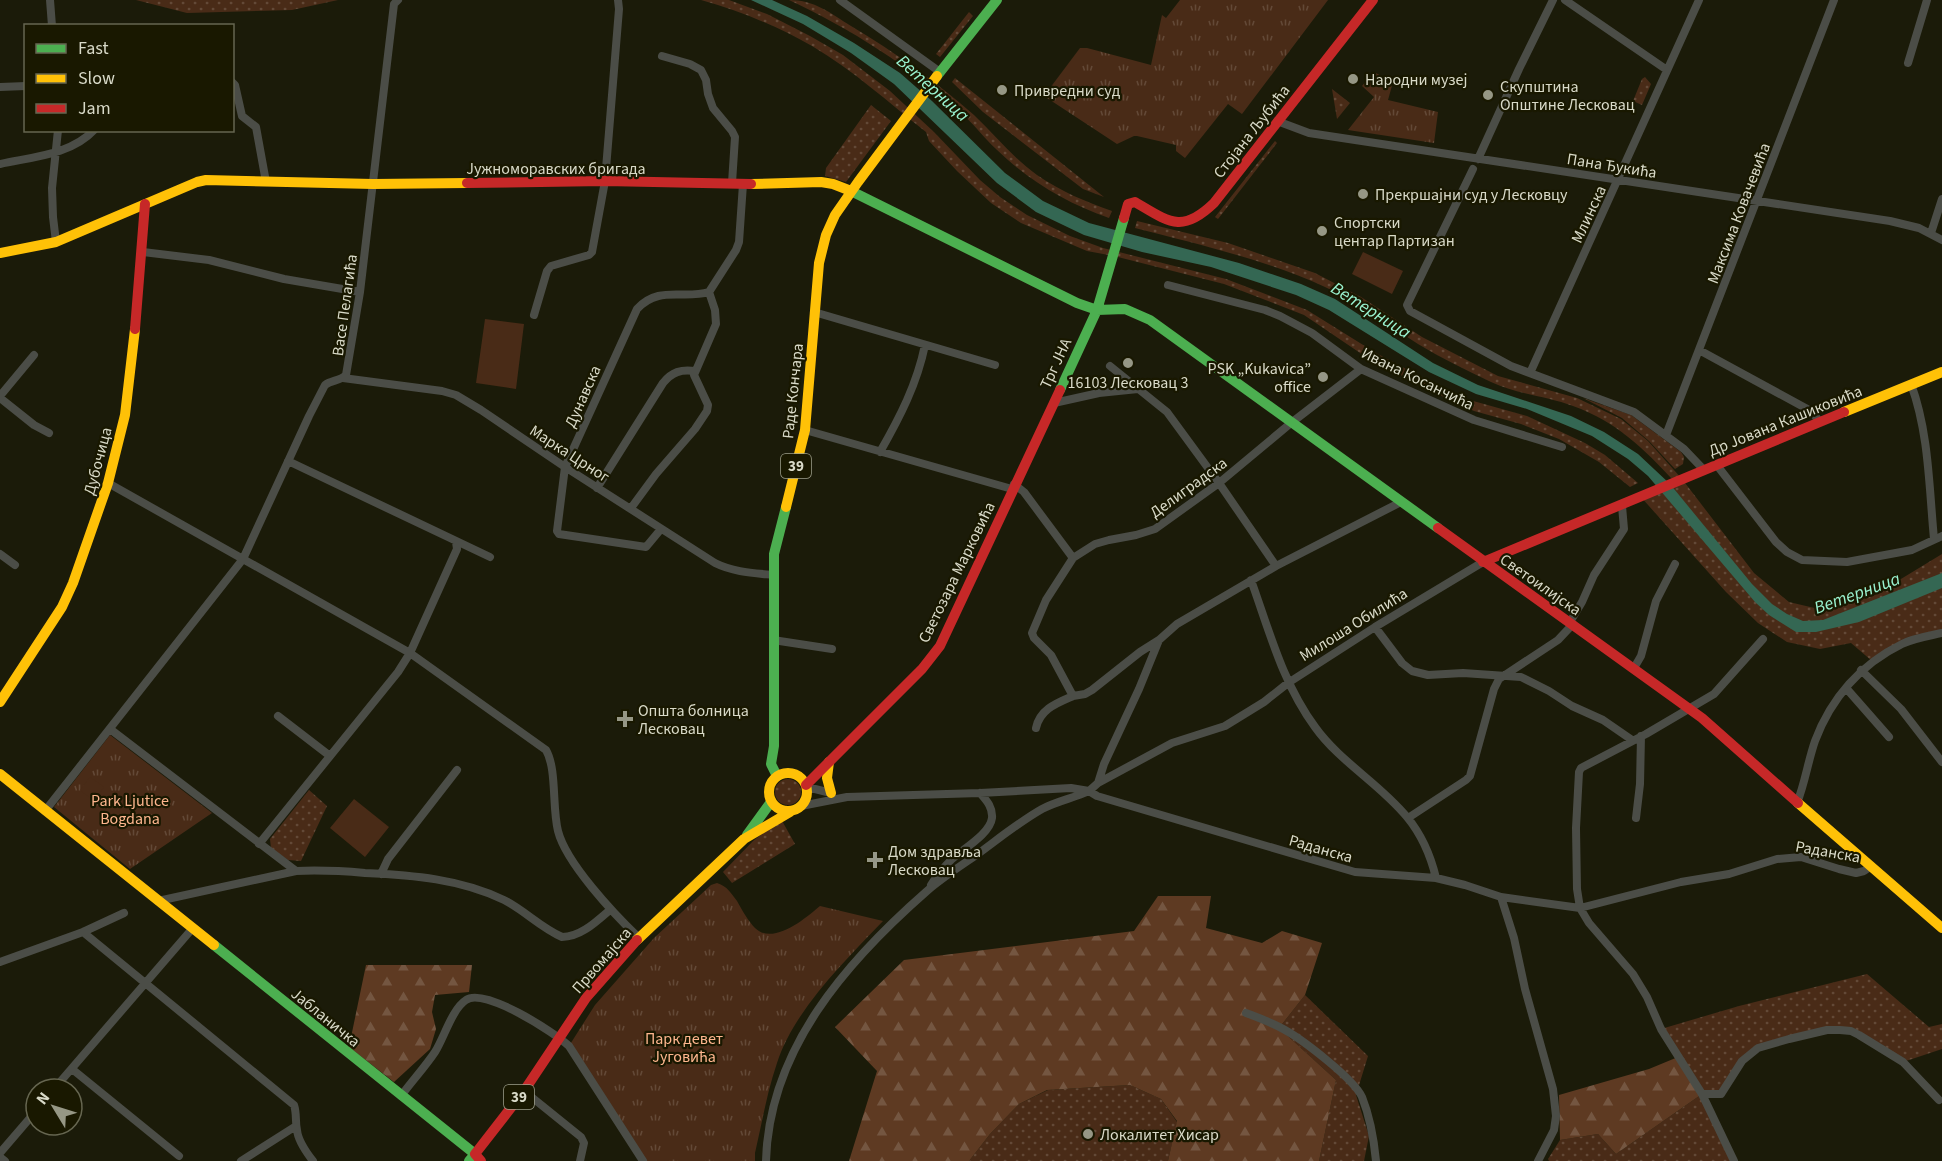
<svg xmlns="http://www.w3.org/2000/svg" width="1942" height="1161" font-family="'Source Sans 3',sans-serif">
  <defs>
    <pattern id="grass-dots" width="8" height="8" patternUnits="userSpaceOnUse" patternTransform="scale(1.5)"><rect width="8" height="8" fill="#492b17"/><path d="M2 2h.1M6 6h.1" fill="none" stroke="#634937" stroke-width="1.8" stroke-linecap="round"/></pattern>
    <pattern id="forest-firs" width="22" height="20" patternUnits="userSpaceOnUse" patternTransform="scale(1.5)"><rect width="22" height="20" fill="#5e3a22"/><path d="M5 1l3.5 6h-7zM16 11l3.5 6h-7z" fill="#745641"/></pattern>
    <pattern id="park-tufts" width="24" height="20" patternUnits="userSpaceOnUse" patternTransform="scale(1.5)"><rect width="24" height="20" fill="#492b17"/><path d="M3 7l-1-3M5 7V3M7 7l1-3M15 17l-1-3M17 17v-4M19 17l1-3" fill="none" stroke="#634937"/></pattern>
  </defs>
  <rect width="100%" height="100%" fill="#1b1b09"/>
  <path fill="url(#grass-dots)" d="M136,0H338L292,10L187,13Z
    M701,0H729L767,14L810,36L843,55L890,91L934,132L980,180L1000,197L1027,215L1070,236L1103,248L1226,279L1307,310L1376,353L1459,397L1527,416L1585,443L1605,455L1638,483L1630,487L1599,462L1559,439L1521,424L1474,411L1444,397L1369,359L1304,315L1224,284L1114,256L1087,251L1021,223L991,203L957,171L929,141L926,132C889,103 853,70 812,46C777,26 740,11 701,0Z
    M789,0C815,0 830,13 851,26C895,52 936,82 974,115C995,135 1013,158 1037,175C1060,191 1086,202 1112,211L1109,218C1066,203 1029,181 996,149C984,138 974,124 961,113C911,67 851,29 789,0Z
    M969,12L973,16L940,57L936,54Z
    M1645,77L1651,84L1642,105L1633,101L1642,79Z
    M955,78L1104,197L1083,189L983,112L952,82Z
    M1332,89L1350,103L1337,119Z
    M871,105L891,121L846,182L825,176L826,168Z
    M1275,141L1277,143L1218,219L1215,217Z
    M1137,221L1228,243L1315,273L1361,297L1422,337L1498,376L1577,398L1621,419L1648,441L1682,479L1754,573L1789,602L1823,610L1873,596L1942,554V633L1904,643L1872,661L1851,643L1820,649L1787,642L1758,623L1726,592L1640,496L1674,481C1643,448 1617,422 1573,406C1547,396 1516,394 1491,382C1466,370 1441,358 1418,344C1387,324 1359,302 1325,287C1267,260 1197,244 1135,228Z
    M1583,398L1631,415L1681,452L1684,457L1683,464L1675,469L1649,441L1622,418Z
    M775 792a13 13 0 1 1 26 0a13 13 0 1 1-26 0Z
    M309,790L327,806L301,861L288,860L271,848L270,839Z
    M781,819L795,844L732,883L723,872L753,841Z
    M1867,974L1929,1027L1942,1024V1049L1903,1062L1859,1035L1827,1030L1751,1053L1724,1090L1703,1094L1734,1161H1549L1548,1159L1560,1140L1598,1134L1616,1154L1702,1094L1661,1029L1739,1006Z
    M1305,995L1368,1056L1356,1095L1369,1136L1364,1161H1319L1336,1080L1279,1028Z
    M1130,1085L1161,1099L1177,1122L1168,1161H969L990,1134L1019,1104L1048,1090Z"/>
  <path fill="url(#forest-firs)" d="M1158,896H1211L1206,928L1262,943L1282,931L1322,943L1305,995L1279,1028L1336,1080L1319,1161H1168L1177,1121L1161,1099L1130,1085L1047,1090L1019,1104L990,1134L969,1161H849L877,1071L835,1027L904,960L1134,931Z
    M366,965H472L469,992L435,995L432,1012L436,1029L430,1049L394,1082L349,1047Z
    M1678,1057L1702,1094L1616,1154L1598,1134L1560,1140L1559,1095L1649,1069Z"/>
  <path fill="url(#park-tufts)" d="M1180,0H1328L1242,114L1228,104L1185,158L1176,151V145L1137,136H1134L1117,144L1044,96L1080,48H1087L1151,65L1162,15L1166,18Z
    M1374,72L1393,82L1388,100L1438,112L1434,143L1348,130L1374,97L1362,86Z
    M110,735L212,813L130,869L54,807Z
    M717,883C728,887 730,892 737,901C742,910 748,921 755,928C773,946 806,918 820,906L883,921C845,961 794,1010 777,1063C767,1092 762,1123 755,1153V1161H643L569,1046L595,1005L654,938L711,885Z"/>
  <path fill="#492b17" d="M1363,252L1403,271L1392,294L1352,274Z
    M485,319L524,324L516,389L476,383Z
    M90,777L104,787L94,801L80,790Z
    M354,799L389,827L365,857L330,828Z"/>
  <path fill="#346753" d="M751,0H772L807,16L854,43L900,73L932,101L1005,173L1043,201L1089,223L1239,263L1301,284L1335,299L1433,363L1478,385L1571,416L1604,432L1638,454L1670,484L1752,584L1772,604L1787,614L1803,621L1823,620L1942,573V588L1859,622L1816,632H1796L1769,615L1755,602L1648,476L1628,459L1592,436L1527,409L1476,394L1429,372L1329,310L1296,295L1211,267L1142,252L1084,235L1036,212L997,183L894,84L851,53L803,24Z"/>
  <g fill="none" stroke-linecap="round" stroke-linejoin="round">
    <path stroke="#4b4d47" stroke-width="8" d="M50,0L52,26
      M840,0L940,72
      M1565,0L1667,70
      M662,56L690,64L701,70L706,80L708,94L713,108L732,131L735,137L732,183
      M1908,63L1927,0
      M232,82L235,85L242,116L256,127L266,182
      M0,87L26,86
      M1277,121L1309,133L1890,221L1919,228L1942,240
      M1478,159L1519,69L1553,0
      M0,164C31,157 71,155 94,130
      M1473,169L1407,305L1410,311L1511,366L1634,412L1684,449L1704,470
      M1931,233L1942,199
      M56,242L53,217L52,188L58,130
      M143,252L209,260L284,279L360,292
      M1168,285L1265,310L1280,316L1312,333L1361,369L1474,420L1562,447
      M814,312L995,365
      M534,315L547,271L551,266L589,255L592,252L605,181L619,9L618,0
      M1699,350L1811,411L1820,422
      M1110,366L1167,412L1219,483L1276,566
      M1530,373L1699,0
      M343,378L442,391L456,395L481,410L565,467L715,563C733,572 753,573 773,575
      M1911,384C1929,433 1929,487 1934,539
      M0,396L34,355
      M0,398L34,425L49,433
      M1054,403L1099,393L1138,389
      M805,430L1012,489
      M1666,435L1834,0
      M880,452C900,417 917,384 925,345
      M288,461L490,557
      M1716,464L1776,542L1787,552L1802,560L1847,562L1912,550L1942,536
      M108,483L410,653L546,750C557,769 552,808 558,831C566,863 614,914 638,937
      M1014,484L1024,492L1073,558
      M597,488L663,383C672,372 681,369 695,371
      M631,508L656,474L695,429L707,411L708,405L694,375L716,324L715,310L709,292L736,250L739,242L743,184
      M661,529L646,547L559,534L557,531L565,467L637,309C659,285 683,300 709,292
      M0,554L15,565
      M1251,580C1269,630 1283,684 1315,727C1340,762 1379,783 1407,817C1421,834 1431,857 1436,878
      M1570,622L1582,602L1594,575L1624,529L1622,506
      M1375,627L1402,663L1412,671L1428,675L1463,673L1521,677L1549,691L1572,706L1603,720L1632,740
      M773,640L832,649
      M1634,668L1641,656L1656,601L1675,564
      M1861,670L1901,709L1942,762
      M1846,688L1889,737
      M1073,696L1085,694L1092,690L1140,652L1159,640
      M278,716L330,756
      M1036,728C1040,709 1057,703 1073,696L1051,655L1034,638L1032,633L1046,600L1073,558L1095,544L1109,540L1136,535L1155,529L1219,483L1291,423L1361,369
      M110,729L296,871C319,870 342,871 365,873C412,875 461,879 504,900C524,910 541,928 562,937C581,937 597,921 611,909
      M1098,783L1104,764L1139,689L1159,640L1177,624L1276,566L1401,502
      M807,789H815L831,793
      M1797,803C1805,783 1808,761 1815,741C1831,698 1861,664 1902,644C1914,638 1929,636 1942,633
      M801,806L847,797L980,793L1071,788L1089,791L1098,783L1172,743L1225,726L1264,702L1288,683L1375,627L1483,562
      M45,811L243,559L309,416L325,385C332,380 340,381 346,375L360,292L394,4L398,0
      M1408,818L1466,780L1470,776L1494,689L1499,679L1558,640L1573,624
      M1636,818L1640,784L1641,736
      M259,844L398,672L410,653L457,549L456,542
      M381,874L388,859L457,770
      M931,885C937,875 944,867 952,859C963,849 990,834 992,818C993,807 986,800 980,793
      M1501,897L1514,938L1525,989L1553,1089L1556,1116L1554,1130L1538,1161
      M158,901L296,871
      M83,932L124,913
      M0,962L83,932L294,1105C297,1114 295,1121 297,1130C298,1141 306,1152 313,1161
      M1246,1013C1259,1018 1273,1023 1285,1030C1303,1040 1354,1079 1362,1097C1370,1117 1374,1140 1376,1161
      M72,1069L179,1156
      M54,1089L192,929
      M524,1091L581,1137L584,1143L580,1161
      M1702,1094H1721L1742,1061L1758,1048L1789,1039L1827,1030H1840L1851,1031L1859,1035L1903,1062L1939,1100
      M401,1096C412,1081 425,1067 435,1052C444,1038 452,1009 466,1000C484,987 554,1032 569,1046L643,1161
      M0,1153L36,1111
      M0,1157L5,1161
      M241,1161L296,1126
      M766,1161C769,1049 847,961 927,891C942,878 959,867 975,856C997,840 1019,822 1042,809C1057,801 1074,798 1089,791L1097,796L1355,872L1436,878L1465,885L1501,897L1580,908L1681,882L1729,874L1777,859L1801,857L1839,869L1856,873L1864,871L1870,867
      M1734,1161L1702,1094L1661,1029L1647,997L1633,974L1589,923L1580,908L1577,889L1576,828L1579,772L1581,768L1646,734L1714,694L1763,639"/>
    <path stroke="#4caf50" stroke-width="10" d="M937,76L997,0
      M851,191L1077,303L1097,310L1060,390
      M1124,218L1097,310L1125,309L1150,320L1438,528
      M777,776L771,764L774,746V554L786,507
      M747,835L771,802
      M214,945L475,1154L469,1161"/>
    <path stroke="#ffc107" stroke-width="10" d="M751,184L821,182L833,184L851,191
      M0,253L56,242L197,182L206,180L373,184L467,183
      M1844,412L1942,372
      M786,507L805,430L819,263L826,235L835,215L858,182L937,76
      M0,702L62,607L73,583L108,483L125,415L135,329
      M829,762L827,778L831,793
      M769 792a19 19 0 1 1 38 0a19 19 0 1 1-38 0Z
      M0,774L214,945
      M1798,803L1942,928
      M637,940L744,839L790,812"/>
    <path stroke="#c62828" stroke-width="10" d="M467,183L605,181L751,184
      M1124,218L1128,204L1135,202C1169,222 1182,234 1214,203L1373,0
      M135,329L145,204
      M1438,528L1702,718L1798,803
      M1483,562L1844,412
      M806,785L922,669L940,646L1060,390
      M481,1161L475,1154L524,1091L586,998L637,940"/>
  </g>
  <g fill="#969785" stroke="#191800" stroke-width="2">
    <circle cx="1353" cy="79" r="6"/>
    <circle cx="1002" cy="90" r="6"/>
    <circle cx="1488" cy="95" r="6"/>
    <circle cx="1363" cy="194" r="6"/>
    <circle cx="1322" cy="231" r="6"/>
    <circle cx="1128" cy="363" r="6"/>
    <circle cx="1323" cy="377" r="6"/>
    <path d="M622 710h6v6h6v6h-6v6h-6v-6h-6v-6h6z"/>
    <path d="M872 851h6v6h6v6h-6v6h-6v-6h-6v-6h6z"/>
    <circle cx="1088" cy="1134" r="6"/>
  </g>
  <g text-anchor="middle" stroke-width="4.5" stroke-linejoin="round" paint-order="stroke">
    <g fill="#191800" stroke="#9fa08c" stroke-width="1.5">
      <rect x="781" y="454" width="30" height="24" rx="4.5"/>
      <rect x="504" y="1085" width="30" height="24" rx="4.5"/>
    </g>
    <g font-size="15" font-weight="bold" fill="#d9dac8">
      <text x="796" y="471">39</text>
      <text x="519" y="1102">39</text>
    </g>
    <g font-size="16" fill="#d9dac8" stroke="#191800" text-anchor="start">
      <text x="1365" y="85">Народни музеј</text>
      <text x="1500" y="92">Скупштина<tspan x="1500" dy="18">Општине Лесковац</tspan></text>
      <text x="1014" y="96">Привредни суд</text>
      <text x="1375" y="200">Прекршајни суд у Лесковцу</text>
      <text x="1334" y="228">Спортски<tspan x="1334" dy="18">центар Партизан</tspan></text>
      <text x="1311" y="374" text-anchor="end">PSK „Kukavica”<tspan x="1311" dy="18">office</tspan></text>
      <text x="1128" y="388" text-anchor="middle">16103 Лесковац 3</text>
      <text x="638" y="716">Општа болница<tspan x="638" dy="18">Лесковац</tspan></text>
      <text x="888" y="857">Дом здравља<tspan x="888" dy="18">Лесковац</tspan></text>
      <text x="1100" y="1140">Локалитет Хисар</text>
    </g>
    <g font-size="16" fill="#d9dac8" stroke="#191800">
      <text transform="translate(1251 131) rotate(-52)" y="6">Стојана Љубића</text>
      <text transform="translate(1612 165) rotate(9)" y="6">Пана Ђукића</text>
      <text x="556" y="174">Јужноморавских бригада</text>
      <text transform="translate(1738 213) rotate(-69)" y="6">Максима Ковачевића</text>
      <text transform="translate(1588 214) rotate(-65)" y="6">Млинска</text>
      <text transform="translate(344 305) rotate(-82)" y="6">Васе Пелагића</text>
      <text transform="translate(1055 363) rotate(-65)" y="6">Трг ЈНА</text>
      <text transform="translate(1418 378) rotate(26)" y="6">Ивана Косанчића</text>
      <text transform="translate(792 391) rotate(-84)" y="6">Раде Кончара</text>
      <text transform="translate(582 396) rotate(-66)" y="6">Дунавска</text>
      <text transform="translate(1785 420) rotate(-22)" y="6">Др Јована Кашиковића</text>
      <text transform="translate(570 453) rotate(33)" y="6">Марка Црног</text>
      <text transform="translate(97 461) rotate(-75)" y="6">Дубочица</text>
      <text transform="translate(1188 487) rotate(-36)" y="6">Делиградска</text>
      <text transform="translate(956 572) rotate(-64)" y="6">Светозара Марковића</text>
      <text transform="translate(1541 584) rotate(35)" y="6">Светоилијска</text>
      <text transform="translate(1353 624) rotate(-32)" y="6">Милоша Обилића</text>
      <text transform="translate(1321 848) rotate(16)" y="6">Раданска</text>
      <text transform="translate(1828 851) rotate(10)" y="6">Раданска</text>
      <text transform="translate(601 960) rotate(-49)" y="6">Првомајска</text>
      <text transform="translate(326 1017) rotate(39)" y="6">Јабланичка</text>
    </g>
    <g font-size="16" fill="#feb68e" stroke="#191800">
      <text x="130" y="806">Park Ljutice<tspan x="130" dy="18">Bogdana</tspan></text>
      <text x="684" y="1044">Парк девет<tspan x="684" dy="18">Југовића</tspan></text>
    </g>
    <g font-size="18" font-style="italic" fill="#9af3d0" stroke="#191800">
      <text transform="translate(933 88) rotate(42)" y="6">Ветерница</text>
      <text transform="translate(1371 310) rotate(32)" y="6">Ветерница</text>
      <text transform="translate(1857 593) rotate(-20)" y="6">Ветерница</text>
    </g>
  </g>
  <rect x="24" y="24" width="210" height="108" fill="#191800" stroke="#666650" stroke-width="1.5"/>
  <rect x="36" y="44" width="30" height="9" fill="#4caf50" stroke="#666650" stroke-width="1.5"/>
  <text x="78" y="54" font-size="18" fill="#d9dac8">Fast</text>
  <rect x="36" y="74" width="30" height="9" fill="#ffc107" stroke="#666650" stroke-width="1.5"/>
  <text x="78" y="84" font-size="18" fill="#d9dac8">Slow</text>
  <rect x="36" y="104" width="30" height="9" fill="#c62828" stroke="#666650" stroke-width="1.5"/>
  <text x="78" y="114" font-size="18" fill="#d9dac8">Jam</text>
  <g transform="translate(54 1107) rotate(308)"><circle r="28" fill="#191800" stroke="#666650" stroke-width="1.5"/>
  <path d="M0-4.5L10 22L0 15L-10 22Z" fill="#969785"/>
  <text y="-9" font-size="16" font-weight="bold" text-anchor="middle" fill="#d9dac8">N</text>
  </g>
</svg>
